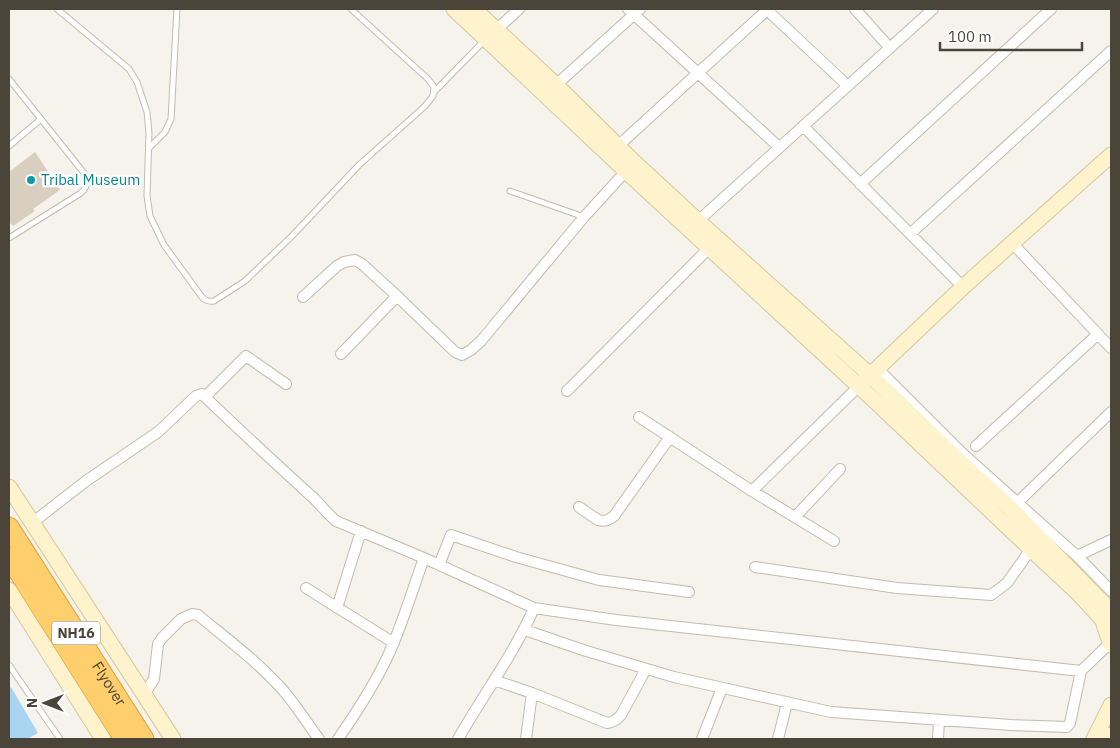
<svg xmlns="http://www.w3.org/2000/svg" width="1120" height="748" font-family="'IBM Plex Sans',sans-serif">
  <rect width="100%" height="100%" fill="#f6f3ec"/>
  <path fill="#a9d4f2" d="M11,687L38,733L27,739H9V688Z"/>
  <path fill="#d8cfc1" d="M35,152L60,190L33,209L35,211L13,226L9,222V172Z"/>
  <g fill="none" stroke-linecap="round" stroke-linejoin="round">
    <g stroke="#c2bbae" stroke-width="7">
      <path id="lane" d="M57,9L129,69L137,82L147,112L149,133L147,196L150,216L164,245L199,293C203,299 206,302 214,301L245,281L292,236L359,165L424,107L433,96L434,87L428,79L351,9
        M9,79L84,173C88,182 88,186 81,193L9,238
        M434,92L484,41
        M9,146L41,119
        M149,148L165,132L171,119L177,9
        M510,191L584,217
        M9,665L60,739"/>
    </g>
    <g stroke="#c2bbae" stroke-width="12">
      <path id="street" d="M628,9L779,147
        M766,9L848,86
        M855,9L890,48
        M496,30L519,9
        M556,85L640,9
        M803,126L963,287
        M618,146L767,10
        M860,184L1051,9
        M698,221L933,9
        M910,234L1111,51
        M1013,244L1111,348
        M303,297L337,266L344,262L355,260L362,264L397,296L455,352L462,355L471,350L481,341L584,217L626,171
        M341,354L397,296
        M877,368L962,453L1077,556L1111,591
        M567,391L709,248
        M205,397L246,356L286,384
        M639,417L752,491L859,386
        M976,446L1098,334
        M752,491L834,541
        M1018,502L1111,412
        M579,507L598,520C605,522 609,520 614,516L670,437
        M795,517L840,469
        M32,523L86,481L158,432L196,396L202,394C237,428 273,461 309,494C319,502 326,513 336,521L424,558
        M1077,556L1111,540
        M439,565L451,535L516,557L599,580L689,592
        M755,567L897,588L991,595L1007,583L1031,549
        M306,588L394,643
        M337,608L361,531
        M534,608L616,620L1081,671
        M525,630L583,650L674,677L831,712L1011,725L1067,727L1070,723L1081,671L1110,643
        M494,680L532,693L526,739
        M532,693L607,723C614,722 616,720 621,715L646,669
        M144,695L154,679L158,644L162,638L181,619L192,614L198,615C227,639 257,661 282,689C296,705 307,723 319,739
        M338,739C359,709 380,677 394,642C405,615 414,586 424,558L534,608C514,654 483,695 458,739
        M702,739L722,688
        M778,739L787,703
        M938,739L939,720"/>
    </g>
    <g stroke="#d6c79b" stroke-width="17">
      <path id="secondary" d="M454,9L626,171L875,401L1031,549L1078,593L1111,629
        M474,9L556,85L634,162L698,221L870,375L960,462L1011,509L1111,611
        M863,382L963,287L1111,155
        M9,487L173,739
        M9,590L103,739
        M1103,621L1111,645
        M1094,739L1111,705
        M1108,739L1111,735"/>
    </g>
    <g stroke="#e0a43c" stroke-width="21">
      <g id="highway">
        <path id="s1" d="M9,527L144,739"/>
        <path d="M9,557L124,739"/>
      </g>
    </g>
    <use href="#lane" stroke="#fff" stroke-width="5"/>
    <use href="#street" stroke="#fff" stroke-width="10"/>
    <use href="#secondary" stroke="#fff3cd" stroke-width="15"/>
    <use href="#highway" stroke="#ffcf6e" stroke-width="19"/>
  </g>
  <circle fill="#0f9aa8" stroke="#fff" stroke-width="2" cx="31" cy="180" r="5"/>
  <g text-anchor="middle" stroke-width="5" stroke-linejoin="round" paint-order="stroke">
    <rect fill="#fff" stroke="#817c74" stroke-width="1" x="52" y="621.5" width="48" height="23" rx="4"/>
    <g font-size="14" font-weight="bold" fill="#4b4439">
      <text x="76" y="638">NH16</text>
    </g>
    <g font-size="15" fill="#0d838f" stroke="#fff" text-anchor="start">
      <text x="41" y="185">Tribal Museum</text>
    </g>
    <g font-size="15" fill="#4b4439" stroke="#fff">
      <text dy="5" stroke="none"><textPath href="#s1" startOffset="186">Flyover</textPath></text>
    </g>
  </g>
  <rect width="1120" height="748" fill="none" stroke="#4b4439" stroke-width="20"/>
  <g transform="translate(45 703) rotate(270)" stroke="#ffffff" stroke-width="4" paint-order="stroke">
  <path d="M0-4L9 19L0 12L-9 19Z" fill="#4b4439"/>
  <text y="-8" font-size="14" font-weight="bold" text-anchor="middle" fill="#4b4439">N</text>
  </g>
  <path d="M940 42v8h142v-8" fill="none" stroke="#4b4439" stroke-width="2.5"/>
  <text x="948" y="42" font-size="15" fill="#4b4439" stroke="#ffffff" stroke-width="4" paint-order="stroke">100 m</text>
</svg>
